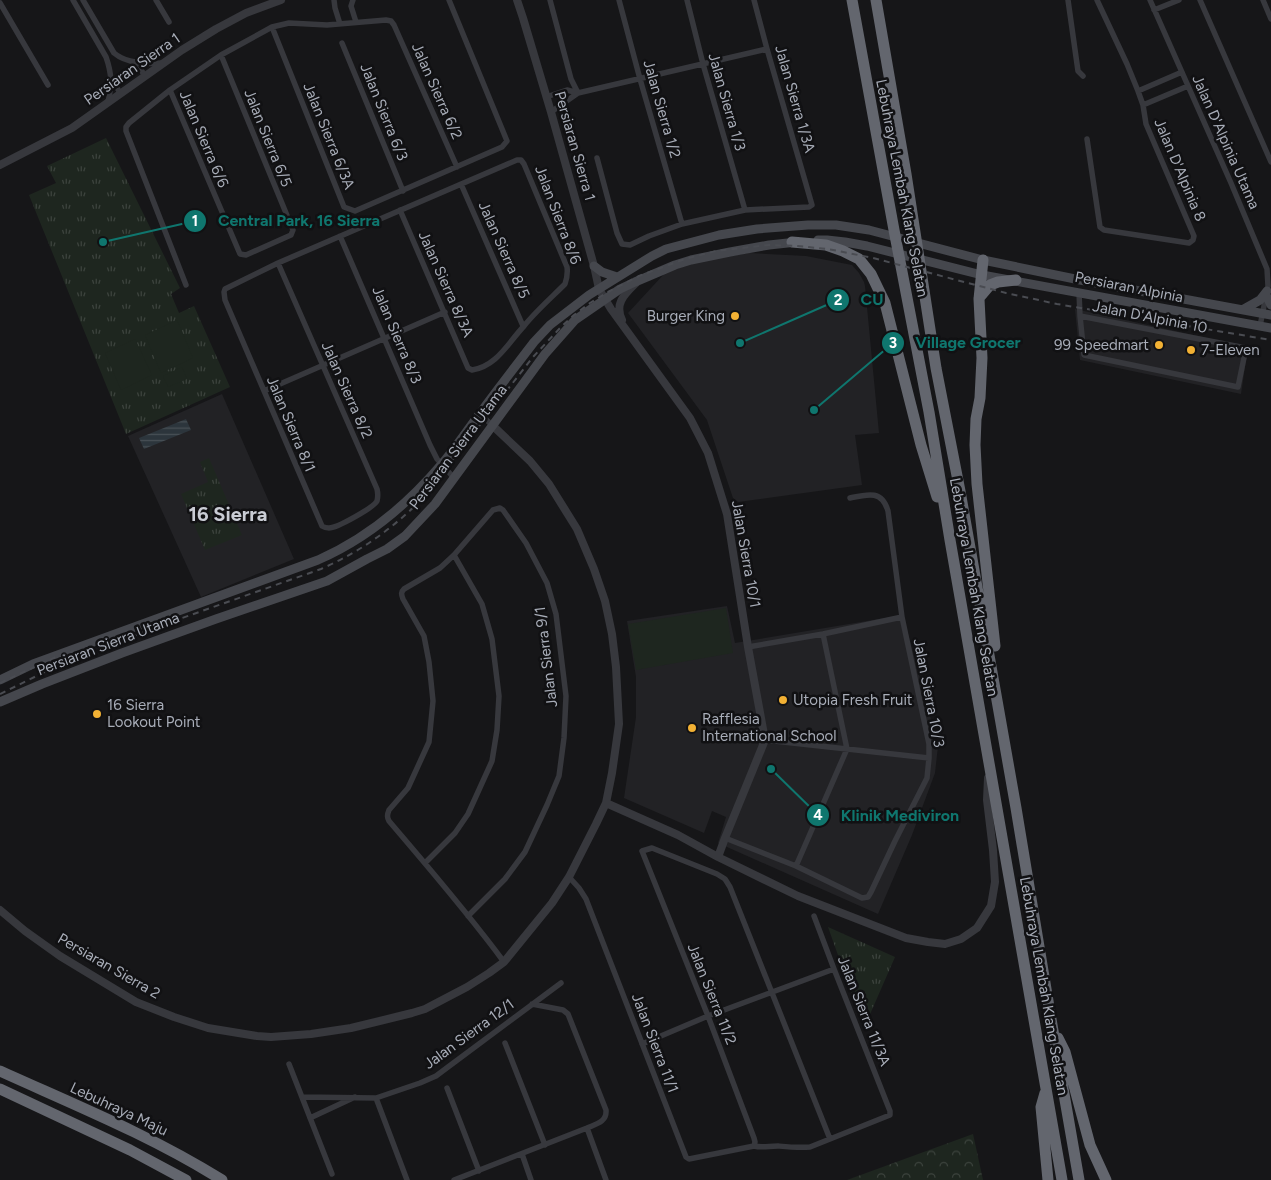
<svg xmlns="http://www.w3.org/2000/svg" width="1271" height="1180" font-family="Figtree,sans-serif">
  <defs>
    <pattern id="grass-tufts" width="24" height="20" patternUnits="userSpaceOnUse" patternTransform="scale(1.25)"><rect width="24" height="20" fill="#1e261f"/><path d="M3 7l-1-3M5 7V3M7 7l1-3M15 17l-1-3M17 17v-4M19 17l1-3" fill="none" stroke="#3c433d"/></pattern>
    <pattern id="forest-crowns" width="20" height="18" patternUnits="userSpaceOnUse" patternTransform="scale(1.25)"><rect width="20" height="18" fill="#1e261f"/><path d="M2 6a3 3 0 1 1 6 0M12 15a3 3 0 1 1 6 0" fill="none" stroke="#3c433d"/></pattern>
    <pattern id="water-rules" width="6" height="5" patternUnits="userSpaceOnUse" patternTransform="scale(1.25)"><rect width="6" height="5" fill="#2c353c"/><path d="M0 2.5h6" fill="none" stroke="#485056"/></pattern>
  </defs>
  <rect width="100%" height="100%" fill="#161618"/>
  <path fill="#222225" d="M749,253L806,256L852,265L859,273L864,282L865,286L879,433L855,435L862,485L738,502L733,498L707,420L628,313L664,274L697,261Z
    M1075,309L1248,347L1241,394L1080,360Z
    M222,394L294,559L201,597L128,436Z
    M727,606L735,643L903,615L938,746L935,773L912,835L878,914L718,843L726,817L712,811L704,833L624,798L636,717V677L627,621Z"/>
  <path fill="url(#grass-tufts)" d="M106,138L180,288L171,294L179,313L194,306L230,387L126,434L29,195L56,183L47,166Z
    M209,458L242,535L205,550L181,494L208,482L200,462Z
    M828,927L895,957L864,1028Z"/>
  <path fill="url(#forest-crowns)" d="M973,1134L983,1180H847Z"/>
  <path fill="#1e261f" d="M177,320L193,358L161,373L145,335Z
    M135,339L152,375L121,390L105,353Z
    M182,367L187,379L168,387L163,376Z
    M726,608L733,653L636,670L628,624Z"/>
  <path fill="url(#water-rules)" d="M186,419L191,430L144,449L139,438Z"/>
  <g fill="none" stroke-linecap="round" stroke-linejoin="round">
    <path stroke="#37383d" stroke-width="5.5" d="M73,0L106,57C112,74 112,85 108,102
      M83,0L114,53C127,64 147,64 163,63
      M156,0L169,22
      M334,0L335,8L340,24
      M353,0L351,6L356,22
      M550,0L571,79L578,93
      M619,0L640,79L682,224
      M687,0L703,64L745,210
      M1068,0L1078,71L1083,76
      M1150,0L1231,183L1267,269L1268,286L1260,326
      M1200,0L1271,162
      M1263,0L1271,19
      M0,3L48,85
      M1154,10L1179,0
      M272,27L344,207L355,211L502,147L507,141L449,0
      M342,43L403,191
      M136,62L145,76
      M112,79L120,93
      M170,90L240,254L246,255L291,235L293,230L221,55
      M1138,91L1182,72
      M546,97L567,90L578,93
      M1143,105L1188,86
      M551,112L578,93L767,49
      M1087,139L1100,227L1104,230L1189,243L1193,240L1194,236L1146,124L1143,105L1138,91L1127,64L1097,0
      M597,158L617,233L622,244L630,245L649,236L682,224L745,210L809,207L812,205L767,49L754,0
      M461,184L523,326
      M340,236L430,445L437,459L454,478
      M278,263L377,489C378,493 378,497 377,501C373,508 337,528 329,528C326,528 325,528 322,526L225,300L224,292L225,289L278,263L517,160H521L524,164L567,267C568,274 567,278 565,284C551,298 536,311 524,326C508,343 497,366 472,370L468,368L400,210
      M186,285L126,131V127L129,123L170,90L221,55L272,27L289,23L327,25L386,20L391,21L394,25L457,167
      M1079,292L1080,316L1084,355L1238,387L1246,348L1080,316
      M264,391L445,312
      M480,414L492,425
      M748,647L823,634L902,617
      M765,740L929,758
      M725,838L796,866L862,898L868,897L871,892L895,841L927,778L929,758V744L902,617L888,511C882,490 868,494 850,498
      M425,863L455,833L468,814L492,761L497,730L499,696L492,639L482,604L454,555
      M796,866L847,749L823,634
      M569,877L579,888L586,899L686,1157L689,1159L754,1146C762,1148 769,1146 778,1146C789,1147 799,1148 810,1147L890,1115V1111L888,1106L834,969L814,916
      M468,916L505,879L525,852L547,805L559,776L564,738L566,696L556,614L547,583L526,543L503,510L500,508L493,510L454,555L440,568L404,589C401,592 401,594 403,599L424,636L429,662L433,701L429,742L408,788L389,810C387,815 387,817 389,821C428,867 468,913 504,962
      M505,1043L545,1145
      M642,1044L708,1016L834,969
      M289,1064L332,1174
      M447,1088L479,1171
      M302,1097L376,1098L420,1083L436,1076L448,1067L561,983
      M376,1098L407,1180
      M310,1118L355,1097
      M587,1128L606,1180
      M754,1146L755,1142L754,1138L708,1016L642,851L652,848L717,874L725,879L730,887L830,1139
      M522,1154L531,1180
      M454,1180L587,1128C596,1124 607,1122 606,1110L568,1014L563,1010L532,1004"/>
    <path stroke="#37383d" stroke-width="8" d="M517,0L523,18L551,112L594,266L599,289L611,309L690,418L708,453L727,514L748,647L765,740L725,838L718,857
      M0,165L72,128L182,50L216,29L246,13L281,0
      M622,320C614,303 625,294 636,283
      M606,803L678,835L718,857L798,896L906,938L928,942L945,944L961,939L977,928L991,906L995,882L993,850L987,800L988,778
      M0,910L25,931L60,956L136,1002L174,1017L208,1028L257,1036L271,1037L311,1034L351,1028L412,1013L425,1009L467,987L489,973L504,962L552,903L569,877L596,824L606,803L612,773L619,724L616,667L612,634L605,601L594,569L577,529L549,484L530,461L492,425"/>
    <path stroke="#45474d" stroke-width="9" d="M818,240H827L845,242L867,246L982,275L1271,328
      M594,266L602,272L617,277
      M1266,295L1271,305
      M1244,309L1260,300L1267,291
      M0,680L33,664L318,560C366,539 407,505 441,465C454,450 466,432 478,416C496,391 515,367 534,342L550,325L589,295L652,256L666,249L719,235L757,229L808,225H836L869,230L983,260L1080,280L1271,315
      M0,702L42,684L122,653L216,619L327,581L367,559L387,549L405,536L435,504L545,354L575,320L620,289L635,282L675,265L691,260L730,252L769,245L797,242"/>
    <path stroke="#63666e" stroke-width="11" d="M852,0L894,230L929,412L950,540L1062,1180
      M876,0L906,174L936,368L960,491L1016,808L1052,1025L1079,1180
      M792,242L826,245L843,251L859,259L871,274L885,303L921,445L937,497
      M983,260L979,299L982,358L980,398L976,419L975,445L977,484L995,646
      M979,298L990,285L998,282L1016,280
      M1058,1038L1065,1052L1090,1145L1106,1180
      M0,1071C75,1105 152,1136 222,1180
      M0,1089L130,1150L186,1180
      M1045,1093L1041,1107L1048,1180"/>
    <path stroke="#4a4c52" stroke-width="2" stroke-dasharray="6 5" stroke-linecap="butt" d="M0,683L58,656L74,651
      M0,694L67,661L168,623L321,569C360,552 392,529 422,499L533,357L561,327L574,315L590,303L608,292L639,276L685,259L716,251L769,245L797,246L828,249L873,258L1006,293L1057,304L1271,340"/>
  </g>
  <g fill="#f2b134" stroke="#111113" stroke-width="2">
    <circle cx="735" cy="316" r="5"/>
    <circle cx="1159" cy="345" r="5"/>
    <circle cx="1191" cy="350" r="5"/>
    <circle cx="783" cy="700" r="5"/>
    <circle cx="97" cy="714" r="5"/>
    <circle cx="692" cy="728" r="5"/>
  </g>
  <g text-anchor="middle" stroke-width="5" stroke-linejoin="round" paint-order="stroke">
    <g font-size="15" fill="#a8adb8" stroke="#111113">
      <text transform="translate(132 69) rotate(-35)" y="5">Persiaran Sierra 1</text>
      <text transform="translate(437 91) rotate(66)" y="5">Jalan Sierra 6/2</text>
      <text transform="translate(795 99) rotate(74)" y="5">Jalan Sierra 1/3A</text>
      <text transform="translate(727 102) rotate(74)" y="5">Jalan Sierra 1/3</text>
      <text transform="translate(662 109) rotate(74)" y="5">Jalan Sierra 1/2</text>
      <text transform="translate(384 112) rotate(68)" y="5">Jalan Sierra 6/3</text>
      <text transform="translate(329 136) rotate(68)" y="5">Jalan Sierra 6/3A</text>
      <text transform="translate(268 138) rotate(68)" y="5">Jalan Sierra 6/5</text>
      <text transform="translate(204 139) rotate(67)" y="5">Jalan Sierra 6/6</text>
      <text transform="translate(1226 142) rotate(66)" y="5">Jalan D'Alpinia Utama</text>
      <text transform="translate(575 146) rotate(74)" y="5">Persiaran Sierra 1</text>
      <text transform="translate(1180 170) rotate(67)" y="5">Jalan D'Alpinia 8</text>
      <text transform="translate(902 188) rotate(79)" y="5">Lebuhraya Lembah Klang Selatan</text>
      <text transform="translate(558 215) rotate(69)" y="5">Jalan Sierra 8/6</text>
      <text transform="translate(504 250) rotate(66)" y="5">Jalan Sierra 8/5</text>
      <text transform="translate(446 284) rotate(66)" y="5">Jalan Sierra 8/3A</text>
      <text transform="translate(1129 287) rotate(11)" y="5">Persiaran Alpinia</text>
      <text transform="translate(1150 317) rotate(11)" y="5">Jalan D'Alpinia 10</text>
      <text transform="translate(397 335) rotate(67)" y="5">Jalan Sierra 8/3</text>
      <text transform="translate(347 390) rotate(66)" y="5">Jalan Sierra 8/2</text>
      <text transform="translate(291 424) rotate(67)" y="5">Jalan Sierra 8/1</text>
      <text transform="translate(458 447) rotate(-53)" y="5">Persiaran Sierra Utama</text>
      <text transform="translate(746 554) rotate(80)" y="5">Jalan Sierra 10/1</text>
      <text transform="translate(974 587) rotate(80)" y="5">Lebuhraya Lembah Klang Selatan</text>
      <text transform="translate(108 644) rotate(-21)" y="5">Persiaran Sierra Utama</text>
      <text transform="translate(546 657) rotate(-97)" y="5">Jalan Sierra 9/1</text>
      <text transform="translate(929 693) rotate(79)" y="5">Jalan Sierra 10/3</text>
      <text transform="translate(109 966) rotate(30)" y="5">Persiaran Sierra 2</text>
      <text transform="translate(1044 986) rotate(80)" y="5">Lebuhraya Lembah Klang Selatan</text>
      <text transform="translate(712 994) rotate(68)" y="5">Jalan Sierra 11/2</text>
      <text transform="translate(864 1011) rotate(68)" y="5">Jalan Sierra 11/3A</text>
      <text transform="translate(469 1034) rotate(-36)" y="5">Jalan Sierra 12/1</text>
      <text transform="translate(655 1043) rotate(69)" y="5">Jalan Sierra 11/1</text>
      <text transform="translate(119 1109) rotate(25)" y="5">Lebuhraya Maju</text>
    </g>
    <g font-size="15" fill="#a8adb8" stroke="#111113" text-anchor="start">
      <text x="725" y="321" text-anchor="end">Burger King</text>
      <text x="1149" y="350" text-anchor="end">99 Speedmart</text>
      <text x="1201" y="355">7-Eleven</text>
      <text x="793" y="705">Utopia Fresh Fruit</text>
      <text x="107" y="710">16 Sierra<tspan x="107" dy="17">Lookout Point</tspan></text>
      <text x="702" y="724">Rafflesia<tspan x="702" dy="17">International School</tspan></text>
    </g>
    <g font-size="20" font-weight="bold" fill="#c9ccd4" stroke="#111113">
      <text x="228" y="521">16 Sierra</text>
    </g>
  </g>
  <path fill="none" stroke="#0f766e" stroke-width="2" d="M103 242L195 221M740 343L838 300M814 410L893 343M771 769L818 815"/>
  <g fill="#0f766e" stroke="#111113" stroke-width="2">
    <circle cx="103" cy="242" r="5"/>
    <circle cx="740" cy="343" r="5"/>
    <circle cx="814" cy="410" r="5"/>
    <circle cx="771" cy="769" r="5"/>
    <circle cx="195" cy="221" r="12"/>
    <circle cx="838" cy="300" r="12"/>
    <circle cx="893" cy="343" r="12"/>
    <circle cx="818" cy="815" r="12"/>
  </g>
  <g font-size="15" text-anchor="middle" font-weight="bold" fill="#fff">
    <text x="195" y="226">1</text>
    <text x="838" y="305">2</text>
    <text x="893" y="348">3</text>
    <text x="818" y="820">4</text>
  </g>
  <g font-size="16" text-anchor="middle" font-weight="bold" fill="#0f766e" stroke="#111113" stroke-width="5" stroke-linejoin="round" paint-order="stroke">
    <text x="299" y="226">Central Park, 16 Sierra</text>
    <text x="872" y="305">CU</text>
    <text x="968" y="348">Village Grocer</text>
    <text x="900" y="821">Klinik Mediviron</text>
  </g>
</svg>
